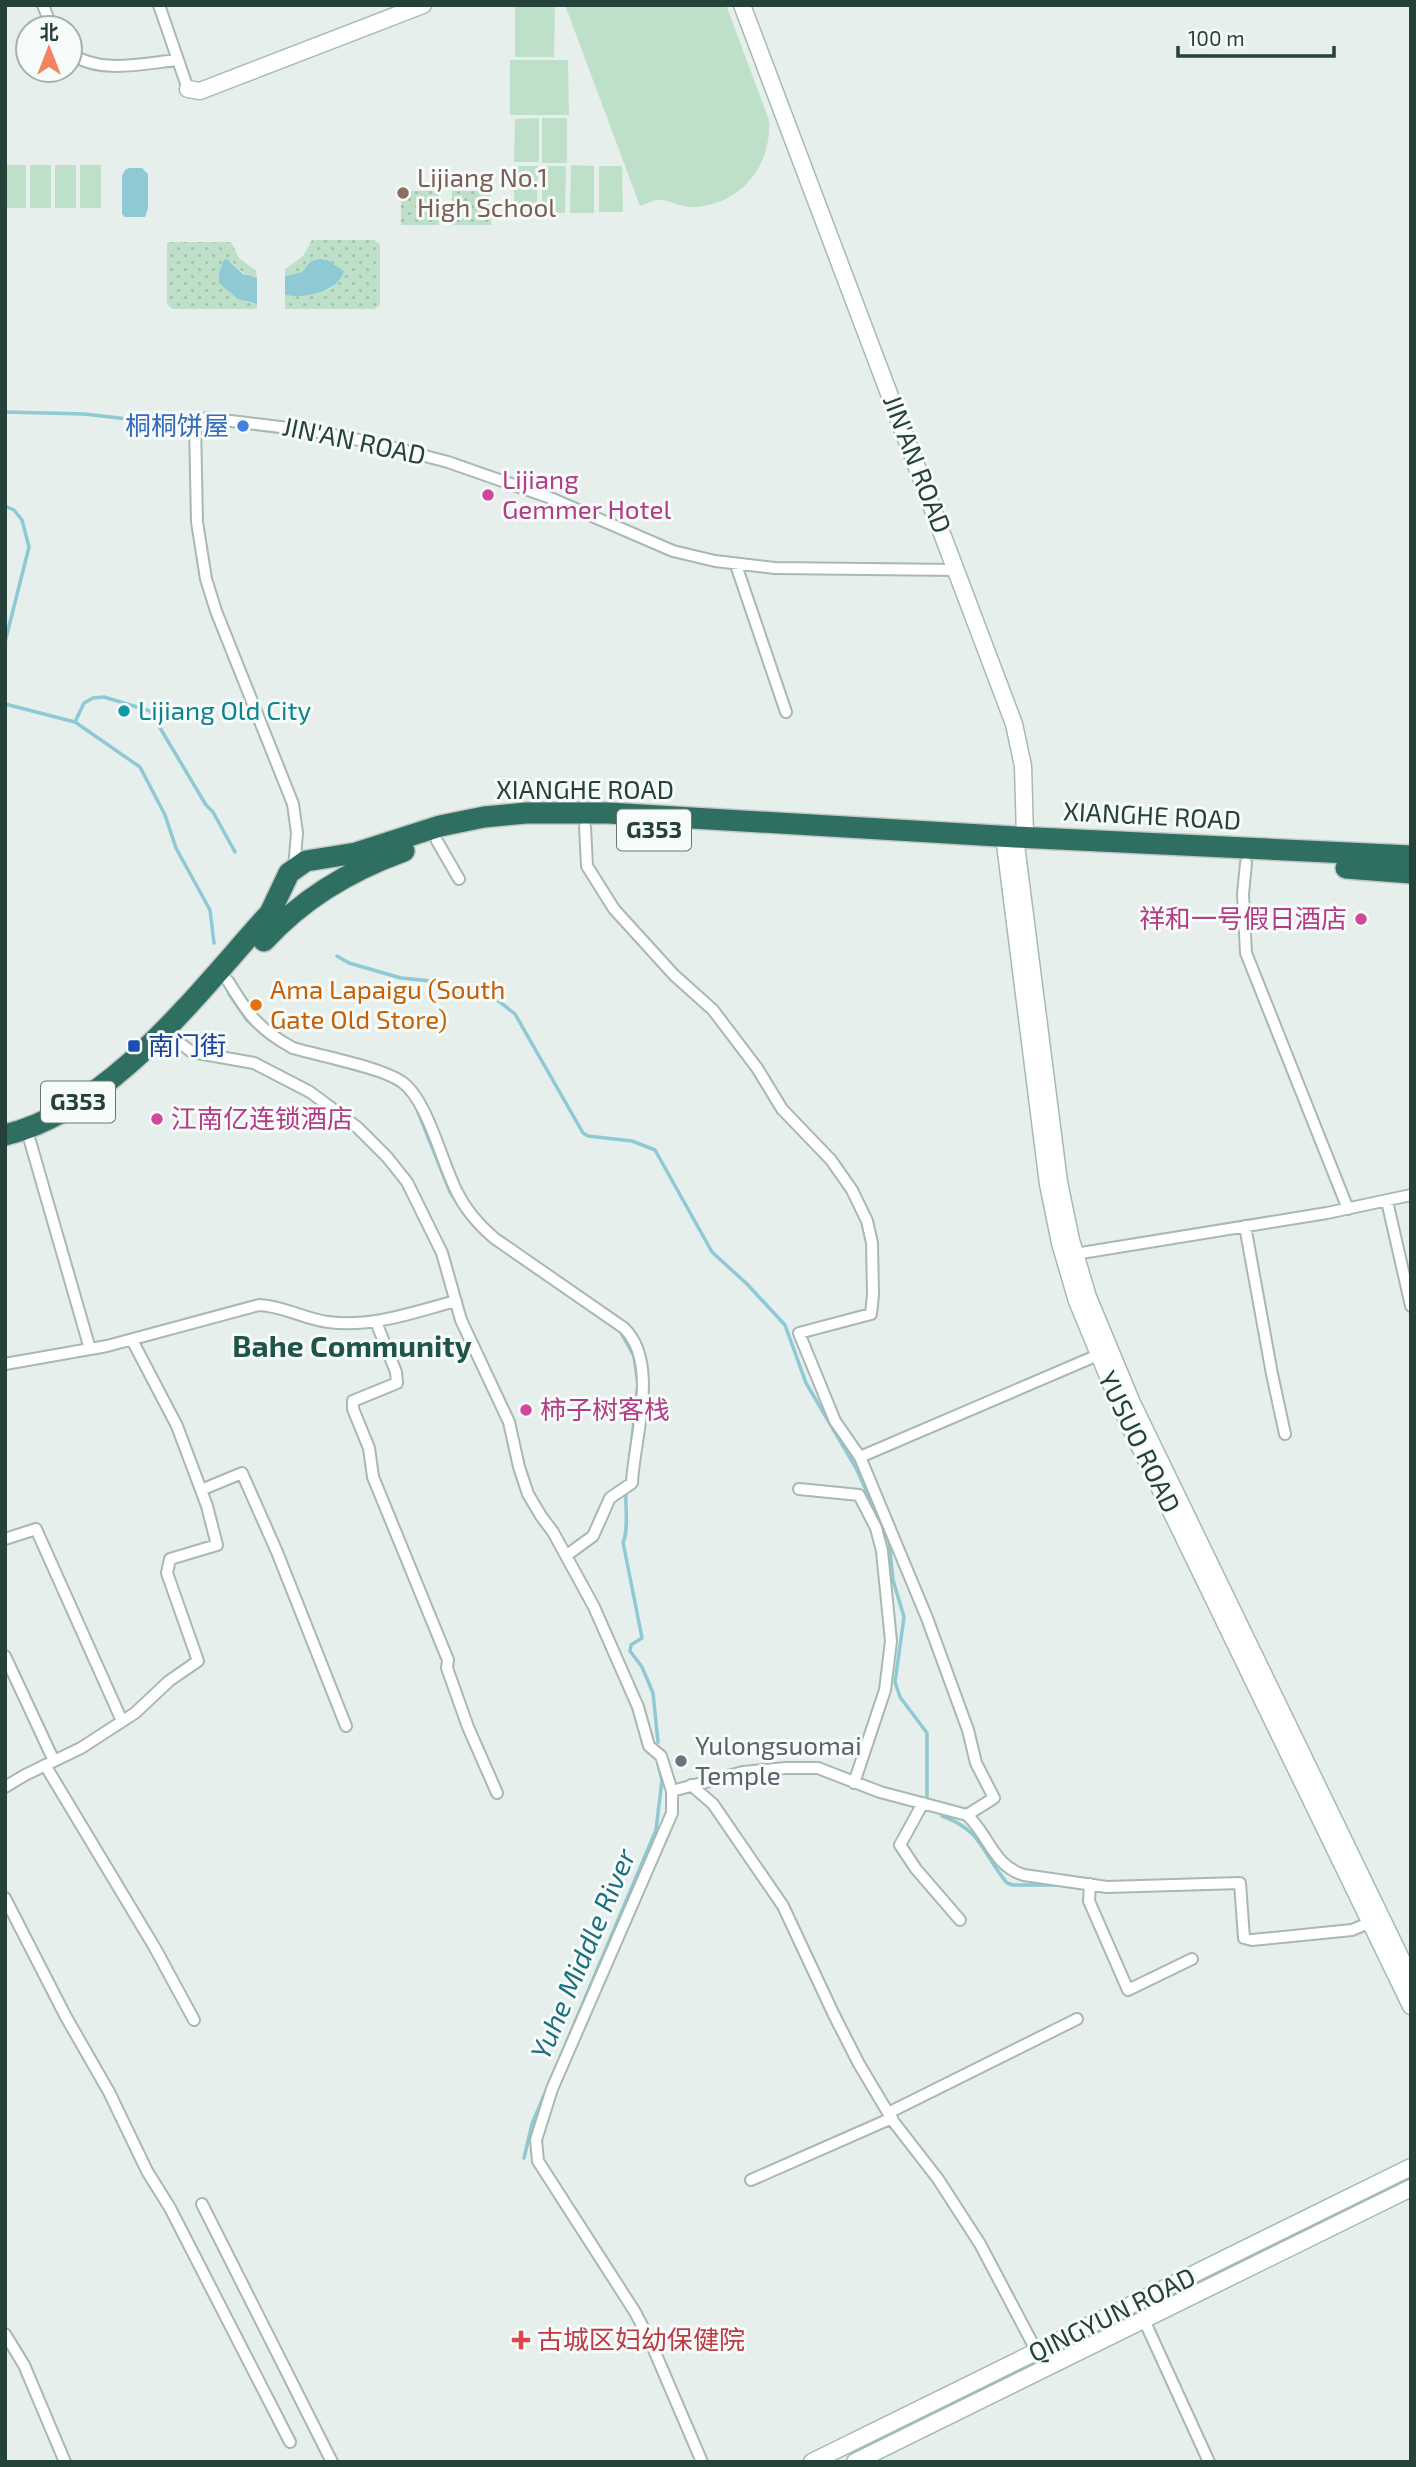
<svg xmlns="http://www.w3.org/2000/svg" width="1416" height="2467" font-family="'Exo 2','Noto Sans SC',sans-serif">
  <defs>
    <pattern id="grass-dots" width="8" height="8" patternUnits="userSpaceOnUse" patternTransform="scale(1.75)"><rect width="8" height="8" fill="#bfe0c8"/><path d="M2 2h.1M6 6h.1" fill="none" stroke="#a4c1ad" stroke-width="1.8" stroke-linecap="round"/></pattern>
  </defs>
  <rect width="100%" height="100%" fill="#e6efeb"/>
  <path fill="url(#grass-dots)" d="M401,191H439V225H401Z
    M452,191H491V225H452Z
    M312,240H375L380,245V305L375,309H285V295C298,298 324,295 334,285C338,281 341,275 344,271L325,259L307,265L302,272L285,276V269L303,256Z
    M167,242H231L239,258L256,271L257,278C241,276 238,265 226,259L222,270C231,291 232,300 257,304V309H172L167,304Z"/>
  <path fill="#bfe0c8" d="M515,5H555L554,57H515Z
    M565,5H726L769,120C772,166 740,206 692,207C681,207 672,201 661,200C655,199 646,204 640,206Z
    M510,60H568L569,115H510Z
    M539,118V162H514L515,119Z
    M542,118H567V163H542Z
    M5,165H26V208H5Z
    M30,165H51V208H30Z
    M55,165H76V208H55Z
    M80,165H101V208H80Z
    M571,165L594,166V213H570Z
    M514,166H538L537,212H514Z
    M542,166H566L565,213L542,212Z
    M599,166H622L623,212H599Z"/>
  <path fill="#8ec9d4" d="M129,168H142L148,174V208L145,217H125L122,214V176L125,170Z
    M227,259L243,274L257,278V304L238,299L219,283V273L224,260Z
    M319,259L327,260L344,271C338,292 305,299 285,295V276L302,272L310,262Z"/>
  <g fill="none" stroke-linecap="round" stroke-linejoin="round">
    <path stroke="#8ec9d4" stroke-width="3.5" d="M5,412L84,414L180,425
      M5,506L14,510L22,520L29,547L5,642
      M5,704L75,722L140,767L165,815L176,848L210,910L214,943
      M75,722L84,703L93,698L104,697L150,711L206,805L213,812L235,852
      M337,956L349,963L401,978L431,981L451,995C485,990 488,992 515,1014L583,1133L588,1136L632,1141L655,1150L712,1252L747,1284L785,1325L806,1383L856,1468L889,1541L893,1580L904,1617L895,1682L900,1697L927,1733V1798
      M229,994L247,1020L264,1035
      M332,1063L375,1075
      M418,1112L450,1192L470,1221
      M620,1331L634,1356L638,1384L627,1484
      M626,1491C625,1505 629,1531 623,1542L642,1638L631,1645L630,1651L642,1667L653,1693L658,1742
      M942,1816C982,1830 982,1853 1007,1883L1013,1885H1058
      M524,2158L532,2124L656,1830L662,1780L658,1764"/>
    <g stroke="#a8b8b2" stroke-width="14">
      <path id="street" d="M43,5L52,28
        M159,5L188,89
        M70,53C100,75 144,63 178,60
        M736,565L786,712
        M585,827L587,866L614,909L674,975L713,1010L757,1068L782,1109L831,1160L852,1190L867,1221L872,1243L873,1295L871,1314L799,1333L835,1421L860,1457L927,1618L968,1730L976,1763L994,1798L967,1815
        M437,841L459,879
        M1246,863L1243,894L1246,953L1348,1209
        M294,868L297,833L293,804L216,611L206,579L197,522L195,423L206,418L313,431L375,443L448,462L548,497L673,551L715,561L775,568L957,570
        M228,981C248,1014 258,1029 293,1048C320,1056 381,1067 402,1082C427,1099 442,1163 457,1192C466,1211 479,1225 494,1238L624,1328C660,1363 634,1438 632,1483L610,1498L593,1536L567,1555
        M174,1039L192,1052L254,1063L310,1092L357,1127L387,1157L407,1182L442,1253L461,1320L509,1422L519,1467L528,1494L541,1516L553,1532L594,1607L638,1707L649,1746L661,1756L672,1791V1813L552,2089L536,2140L538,2161L635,2312L651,2343L702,2462
        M30,1141L90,1349
        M1387,1201L1411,1306
        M1245,1226L1272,1374L1285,1434
        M1075,1254L1327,1213L1411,1195
        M376,1322L396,1372L397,1383L353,1401V1409L369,1448L373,1477L448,1660L447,1668L468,1727L497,1793
        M5,1364L107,1346L259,1305C284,1306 304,1319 328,1322C372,1328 414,1312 456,1301
        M860,1457L1098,1355
        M799,1489L859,1495L876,1528L882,1551L891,1641L885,1690L854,1783
        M201,1490L242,1473L277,1552L346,1726
        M5,1539L36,1529L122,1721
        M5,1656L54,1761
        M45,1765L155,1948L194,2020
        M691,1785L713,1804L783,1906L834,2015L859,2064L893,2121L938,2179L980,2244L1037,2352
        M5,1787L25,1775L81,1748L135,1713L169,1681L198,1661L167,1573L170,1559L217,1545L207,1506L177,1426L132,1340
        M672,1791L743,1772L786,1768H818L880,1792L967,1815C989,1835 993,1866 1024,1875L1107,1887L1240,1883L1244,1938L1252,1940L1352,1930L1371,1922
        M923,1803L900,1845L916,1869L960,1920
        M1090,1884L1089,1901L1128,1990L1192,1959
        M5,1898L66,2017L109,2092L147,2171L170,2208L290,2442
        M888,2113L1077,2019
        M751,2180L892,2118
        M202,2204L332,2462
        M1144,2320L1209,2462
        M5,2334L24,2365L65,2462"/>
    </g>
    <g stroke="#a4bbb3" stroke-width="19">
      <path id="secondary" d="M742,5L1014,724L1023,766L1025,837
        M188,89L200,91L423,5
        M1004,836L1048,1184L1060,1243L1077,1301L1121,1408L1411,2006
        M1015,837L1059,1182L1071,1240L1088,1297L1132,1403L1411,1979
        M812,2462L1411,2167
        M855,2462L1411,2188"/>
    </g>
    <g stroke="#c2cac8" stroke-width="24">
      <path id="highway" d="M1346,868L1411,873
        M264,941C302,899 351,870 404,851
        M5,1135C112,1109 199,991 270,913L289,873L306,861L356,853L440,826L484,817L526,813H608L1015,837L1411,856"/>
    </g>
    <use href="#street" stroke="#fff" stroke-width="10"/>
    <use href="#secondary" stroke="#fff" stroke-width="16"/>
    <use href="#highway" stroke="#2f6f62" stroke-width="21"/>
  </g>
  <circle fill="#8d6e63" stroke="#f7fbf9" stroke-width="2.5" cx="403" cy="193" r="7"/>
  <circle fill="#3f7fe0" stroke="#f7fbf9" stroke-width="2.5" cx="243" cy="426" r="7"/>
  <g fill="#d1479c" stroke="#f7fbf9" stroke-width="2.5">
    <circle cx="488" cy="495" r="7"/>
    <circle cx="1361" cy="919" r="7"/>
    <circle cx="157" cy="1119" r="7"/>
    <circle cx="526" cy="1410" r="7"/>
  </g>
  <circle fill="#0f9aa8" stroke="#f7fbf9" stroke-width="2.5" cx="124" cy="711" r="7"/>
  <circle fill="#e8710a" stroke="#f7fbf9" stroke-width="2.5" cx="256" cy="1005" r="7"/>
  <rect fill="#1a4fb4" stroke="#f7fbf9" stroke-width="2.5" x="127" y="1039" width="14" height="14" rx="3.5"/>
  <circle fill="#6b7280" stroke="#f7fbf9" stroke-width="2.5" cx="681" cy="1761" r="7"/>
  <path fill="#e0444e" stroke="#f7fbf9" stroke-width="2.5" d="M517.5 2329.5h7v7h7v7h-7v7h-7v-7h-7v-7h7z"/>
  <g text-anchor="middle" stroke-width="6" stroke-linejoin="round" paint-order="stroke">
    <g fill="#f7fbf9" stroke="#637a73" stroke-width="2">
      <rect x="617" y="809.5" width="74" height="41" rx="5"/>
      <rect x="41" y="1081.5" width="74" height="41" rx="5"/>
    </g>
    <g font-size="24" font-weight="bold" fill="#24423a">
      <text x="654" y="838">G353</text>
      <text x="78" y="1110">G353</text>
    </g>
    <g font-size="26" fill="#785e54" stroke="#f7fbf9" text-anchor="start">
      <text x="417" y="187">Lijiang No.1<tspan x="417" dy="30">High School</tspan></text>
    </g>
    <g font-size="26" fill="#366cbe" stroke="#f7fbf9" text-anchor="end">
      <text x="229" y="435">桐桐饼屋</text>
    </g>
    <g font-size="26" fill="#24423a" stroke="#f7fbf9">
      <text transform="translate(354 441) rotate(12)" y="9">JIN'AN ROAD</text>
      <text transform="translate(917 464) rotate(69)" y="9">JIN'AN ROAD</text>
      <text x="585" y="799">XIANGHE ROAD</text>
      <text transform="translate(1152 816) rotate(3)" y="9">XIANGHE ROAD</text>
      <text transform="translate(1139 1442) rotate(64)" y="9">YUSUO ROAD</text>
      <text transform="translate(1112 2315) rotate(-26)" y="9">QINGYUN ROAD</text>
    </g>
    <g font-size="26" fill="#b23c85" stroke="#f7fbf9" text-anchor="start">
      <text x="502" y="489">Lijiang<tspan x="502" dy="30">Gemmer Hotel</tspan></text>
      <text x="1347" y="928" text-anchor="end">祥和一号假日酒店</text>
      <text x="171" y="1128">江南亿连锁酒店</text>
      <text x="540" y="1419">柿子树客栈</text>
    </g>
    <g font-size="26" fill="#0d838f" stroke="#f7fbf9" text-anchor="start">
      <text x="138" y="720">Lijiang Old City</text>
    </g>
    <g font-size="26" fill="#c56008" stroke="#f7fbf9" text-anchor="start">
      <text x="270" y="999">Ama Lapaigu (South<tspan x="270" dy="30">Gate Old Store)</tspan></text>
    </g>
    <g font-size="26" fill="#164399" stroke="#f7fbf9" text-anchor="start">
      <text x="148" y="1055">南门街</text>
    </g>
    <g font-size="26" fill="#5b616d" stroke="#f7fbf9" text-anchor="start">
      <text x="695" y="1755">Yulongsuomai<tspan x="695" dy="30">Temple</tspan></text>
    </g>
    <g font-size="26" fill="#be3a42" stroke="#f7fbf9" text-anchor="start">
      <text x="537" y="2349">古城区妇幼保健院</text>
    </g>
    <g font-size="28" font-style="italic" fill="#1c6f80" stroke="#f7fbf9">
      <text transform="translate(583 1954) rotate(-67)" y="10">Yuhe Middle River</text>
    </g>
    <g font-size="30" font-weight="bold" fill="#1f5548" stroke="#f7fbf9">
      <text x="352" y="1357">Bahe Community</text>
    </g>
  </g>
  <rect width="1416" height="2467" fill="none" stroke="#24423a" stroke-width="14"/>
  <g transform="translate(49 49)"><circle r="33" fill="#f7fbf9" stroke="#a3b1ad" stroke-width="2"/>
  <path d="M0-5L12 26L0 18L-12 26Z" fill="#f4845f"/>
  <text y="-10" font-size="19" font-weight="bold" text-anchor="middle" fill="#24423a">北</text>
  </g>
  <path d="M1178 46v10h156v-10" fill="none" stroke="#24423a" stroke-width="3.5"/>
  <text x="1188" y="46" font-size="21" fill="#24423a" stroke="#f7fbf9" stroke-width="5" paint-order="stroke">100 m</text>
</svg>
